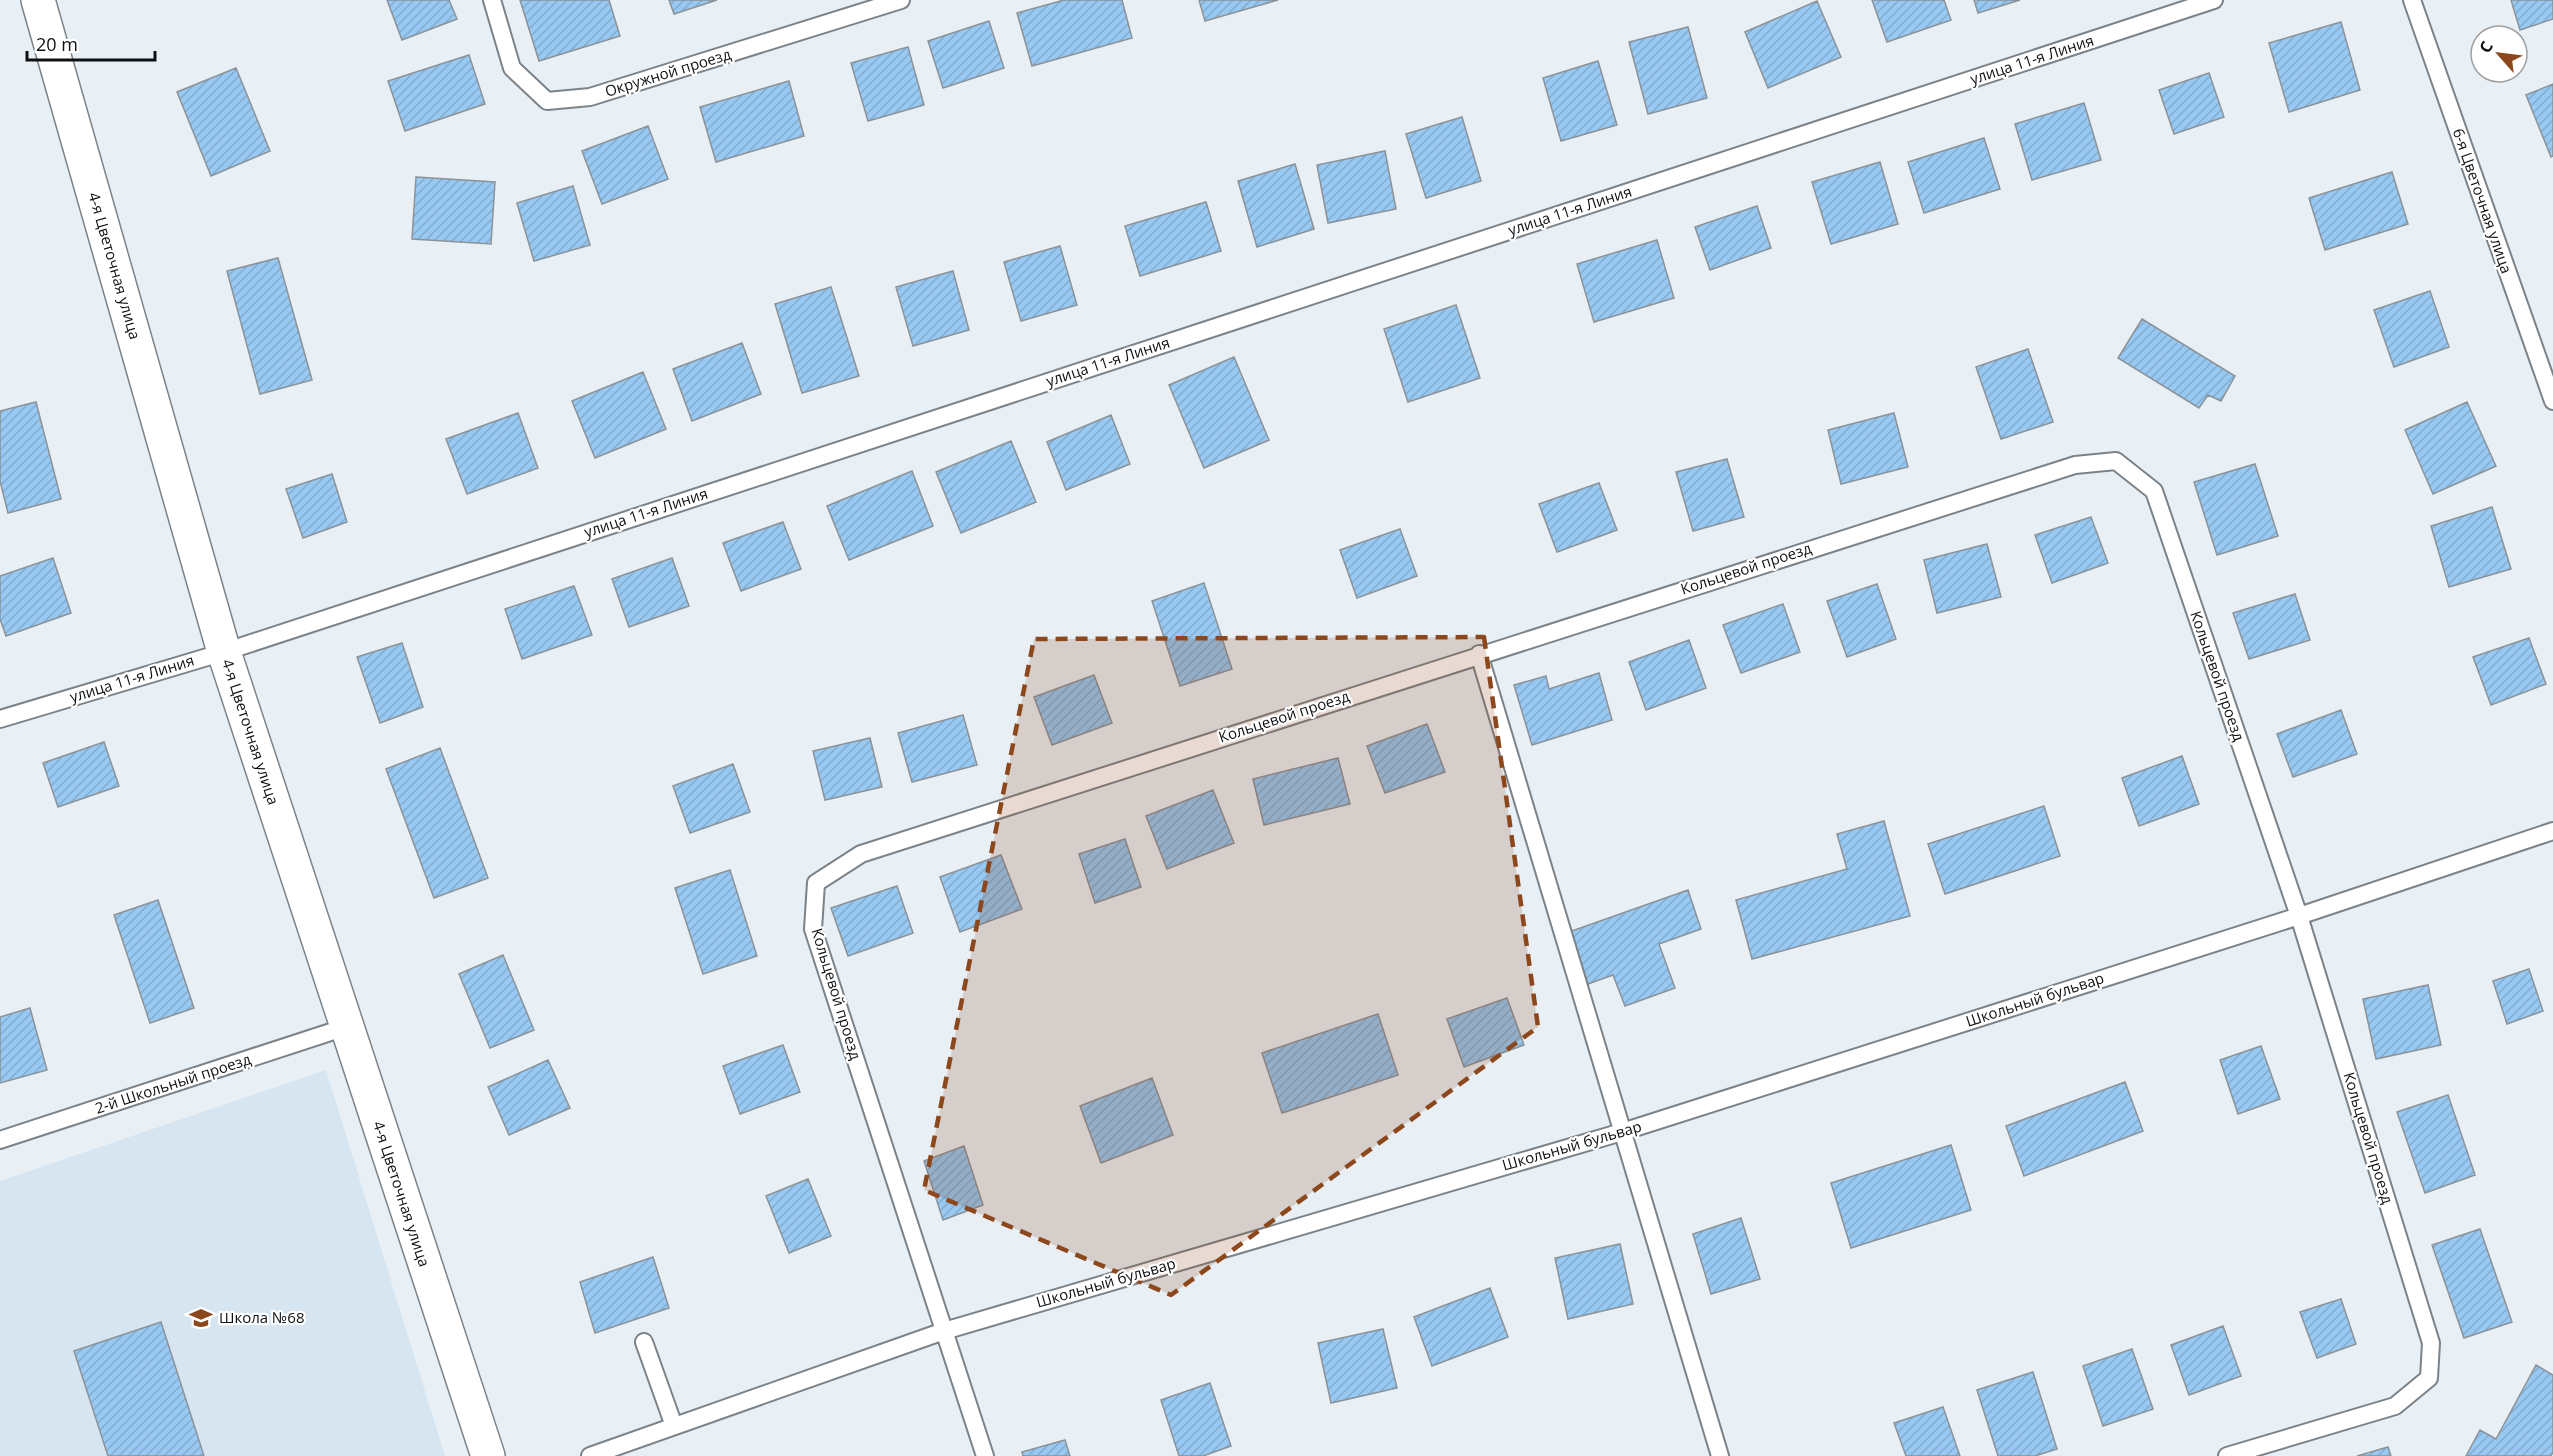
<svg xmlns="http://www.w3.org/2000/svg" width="2553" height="1456" font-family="'Open Sans',sans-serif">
  <defs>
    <pattern id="building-hatch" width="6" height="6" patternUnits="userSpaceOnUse" patternTransform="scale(1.5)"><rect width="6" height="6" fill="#98c9f2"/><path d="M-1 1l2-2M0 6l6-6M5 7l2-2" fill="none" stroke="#82acce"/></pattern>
  </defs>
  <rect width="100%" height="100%" fill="#e8f0f6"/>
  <path fill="#d7e5f1" d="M326,1070L445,1456H0V1181Z"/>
  <path fill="url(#building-hatch)" stroke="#8b9298" stroke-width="1.5" d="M387,0H449L457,19L402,40Z
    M520,0H609L620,36L539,61Z
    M669,0H717L674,14Z
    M1064,0H1122L1132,38L1032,66L1017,13Z
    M1199,0H1278L1205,21Z
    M1872,0H1944L1951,20L1887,42Z
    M1974,0H2020L1978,13Z
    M2511,0H2553V19L2520,30Z
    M1817,1L1841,57L1768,88L1745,32Z
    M989,21L1004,68L943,88L928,41Z
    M2341,22L2360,90L2289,112L2269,43Z
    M1688,27L1707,98L1648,114L1629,42Z
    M908,47L924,105L868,121L851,63Z
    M469,55L485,104L405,131L388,81Z
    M1598,61L1617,125L1561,141L1543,78Z
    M236,68L270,151L211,176L177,92Z
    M2209,73L2224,117L2174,134L2159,90Z
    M789,81L804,136L716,162L700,107Z
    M2553,84V156L2551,157L2526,95Z
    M2084,103L2101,160L2032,180L2015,124Z
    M1462,117L1481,181L1426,198L1406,134Z
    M648,126L668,179L602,204L582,151Z
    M1984,138L2000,189L1924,213L1908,162Z
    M1385,151L1396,209L1328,223L1317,165Z
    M1880,162L1898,224L1831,244L1812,182Z
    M1295,164L1314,229L1257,247L1238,181Z
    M2392,172L2408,224L2325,250L2309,198Z
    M416,177L495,182L491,244L412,239Z
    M573,186L590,245L534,261L517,203Z
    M1206,202L1221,251L1140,276L1125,226Z
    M1757,206L1771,248L1710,270L1695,227Z
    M1657,240L1674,298L1594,322L1577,264Z
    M1060,246L1077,305L1021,321L1004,262Z
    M278,258L312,380L260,394L227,271Z
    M953,271L969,330L913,346L896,287Z
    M831,287L859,376L802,393L775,304Z
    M2430,291L2449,347L2394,367L2374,310Z
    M1456,305L1480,378L1408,402L1384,329Z
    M2142,319L2235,376L2221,401L2208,395L2199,408L2118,358Z
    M742,343L761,394L692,421L673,369Z
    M2028,349L2053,422L2001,439L1976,367Z
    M1234,357L1269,440L1204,468L1169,385Z
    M643,372L666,429L595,458L572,401Z
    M36,402L61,499L8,513L0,481V411Z
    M2467,402L2496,466L2433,494L2405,430Z
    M518,413L538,468L467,494L446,439Z
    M1894,413L1908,467L1841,484L1828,430Z
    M1111,415L1130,464L1066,490L1047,442Z
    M1011,441L1036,502L961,533L936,472Z
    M1727,459L1744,517L1693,531L1676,472Z
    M2255,464L2278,536L2217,555L2194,482Z
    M912,471L933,526L849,560L827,506Z
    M332,474L347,522L303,538L286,489Z
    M1599,483L1617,530L1557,552L1539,504Z
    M2492,507L2511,569L2449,587L2431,526Z
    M2091,517L2108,563L2052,583L2035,535Z
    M783,522L801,569L741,591L723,543Z
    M1400,529L1417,576L1357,598L1340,550Z
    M1987,544L2001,597L1937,613L1924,560Z
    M53,558L71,613L6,636L0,619V576Z
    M672,558L689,606L629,627L612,579Z
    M1204,583L1232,669L1180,686L1152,601Z
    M1877,584L1896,639L1847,657L1827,601Z
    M574,586L592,635L522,659L505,609Z
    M2295,594L2310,640L2249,659L2233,613Z
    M1783,604L1800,652L1741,673L1723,625Z
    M2529,638L2546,684L2491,705L2473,657Z
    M1689,640L1706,688L1646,710L1629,662Z
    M402,643L423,707L380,723L357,657Z
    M1599,673L1612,720L1532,745L1514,685L1546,676L1549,689Z
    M1094,675L1112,723L1052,745L1034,697Z
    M2341,710L2357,754L2293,777L2277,734Z
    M963,715L977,765L912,782L898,733Z
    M1427,724L1445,772L1385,793L1367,746Z
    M870,738L882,787L825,800L813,751Z
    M104,742L119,786L58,807L43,763Z
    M440,748L488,878L434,898L386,769Z
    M2182,756L2199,804L2139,826L2122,778Z
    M1338,758L1350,804L1264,825L1253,779Z
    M733,764L750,812L690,833L673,786Z
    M1213,790L1234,843L1167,869L1146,816Z
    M2044,806L2060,856L1945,894L1928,844Z
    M1884,821L1910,916L1752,959L1736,900L1847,869L1837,834Z
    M1125,839L1141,887L1095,903L1079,854Z
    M1001,855L1022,909L960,932L940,877Z
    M730,870L757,956L703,974L675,888Z
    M897,886L913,933L848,956L831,908Z
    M1688,890L1701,929L1659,944L1675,988L1625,1006L1613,975L1588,984L1569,932Z
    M158,900L194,1008L150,1023L114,915Z
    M503,955L534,1030L490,1048L459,974Z
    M2529,969L2543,1011L2507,1024L2493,981Z
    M2428,985L2441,1045L2376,1059L2363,999Z
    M1507,998L1524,1045L1464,1067L1447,1019Z
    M30,1008L47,1070L0,1083V1017Z
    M1378,1014L1398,1075L1282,1113L1262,1053Z
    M783,1045L800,1092L740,1114L723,1066Z
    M2261,1046L2280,1099L2238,1114L2220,1060Z
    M548,1060L570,1108L509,1135L488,1087Z
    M1152,1078L1173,1135L1101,1163L1080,1106Z
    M2125,1082L2143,1131L2024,1176L2006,1126Z
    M2448,1095L2475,1175L2425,1193L2397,1112Z
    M1951,1145L1971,1210L1851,1248L1831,1183Z
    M964,1146L983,1205L943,1220L924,1161Z
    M808,1179L831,1236L789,1253L766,1196Z
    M1741,1218L1760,1279L1711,1294L1693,1234Z
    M2480,1229L2512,1322L2464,1338L2432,1245Z
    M1620,1244L1633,1304L1568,1319L1555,1258Z
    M653,1257L669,1308L595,1333L580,1282Z
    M1490,1288L1508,1337L1432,1366L1414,1317Z
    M2341,1299L2356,1344L2317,1358L2300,1312Z
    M161,1322L204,1456H108L74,1351Z
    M2223,1326L2241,1376L2189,1395L2171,1345Z
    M1383,1329L1397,1388L1331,1403L1318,1343Z
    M2132,1349L2153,1409L2103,1426L2083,1366Z
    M2536,1365L2553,1375V1452L2551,1456H2466L2480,1430L2496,1439Z
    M2033,1372L2057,1449L2035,1456H1998L1977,1390Z
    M1210,1383L1231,1446L1203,1456H1179L1161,1400Z
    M1943,1407L1960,1456H1906L1894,1423Z
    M1065,1440L1070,1456H1023L1022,1452Z
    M2388,1447L2391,1456H2357Z"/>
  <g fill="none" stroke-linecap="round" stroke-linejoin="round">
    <g stroke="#7c8388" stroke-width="20">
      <path id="lane" d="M492,0L512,68L547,101L590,97L901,0
        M2412,0L2553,401
        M1479,654L1720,1456
        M0,719L224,652L2214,0
        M0,1140L346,1027
        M644,1342L674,1426
        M590,1456L944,1331L1622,1132L2299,916L2553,831
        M985,1456L813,929L816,883L861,854L2075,465L2116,461L2154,491L2299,916L2431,1343L2429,1378L2395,1406L2227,1456"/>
    </g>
    <g stroke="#7c8388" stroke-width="36">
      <path id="secondary" d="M38,0L224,652L488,1456"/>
    </g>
    <use href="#lane" stroke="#fff" stroke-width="16"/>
    <use href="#secondary" stroke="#fff" stroke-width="33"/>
  </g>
  <path fill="#8c481c" fill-opacity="0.2" stroke="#8c481c" stroke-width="4.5" stroke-dasharray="12 8" stroke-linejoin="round" d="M1484,637L1538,1027L1171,1295L924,1190L1034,639Z"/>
  <defs>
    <g id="school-bare" transform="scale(1.8)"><path d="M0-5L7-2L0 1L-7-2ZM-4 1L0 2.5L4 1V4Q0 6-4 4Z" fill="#8c481c" stroke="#fff" stroke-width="2.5" paint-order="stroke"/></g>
  </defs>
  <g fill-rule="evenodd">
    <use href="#school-bare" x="201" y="1318"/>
  </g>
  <g text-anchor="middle" stroke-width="4.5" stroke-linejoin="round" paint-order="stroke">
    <g font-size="15" fill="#0e1012" stroke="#fff">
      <text transform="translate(2032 60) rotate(-18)" y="5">улица 11-я Линия</text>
      <text transform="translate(668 73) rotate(-17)" y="5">Окружной проезд</text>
      <text transform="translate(2482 201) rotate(71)" y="5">6-я Цветочная улица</text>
      <text transform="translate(1570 211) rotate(-18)" y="5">улица 11-я Линия</text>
      <text transform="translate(114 266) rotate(74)" y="5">4-я Цветочная улица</text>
      <text transform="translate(1108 362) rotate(-18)" y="5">улица 11-я Линия</text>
      <text transform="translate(646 513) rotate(-18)" y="5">улица 11-я Линия</text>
      <text transform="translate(1746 569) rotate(-18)" y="5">Кольцевой проезд</text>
      <text transform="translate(2217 676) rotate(71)" y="5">Кольцевой проезд</text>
      <text transform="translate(132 679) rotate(-17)" y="5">улица 11-я Линия</text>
      <text transform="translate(1284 717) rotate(-18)" y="5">Кольцевой проезд</text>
      <text transform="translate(250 732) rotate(72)" y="5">4-я Цветочная улица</text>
      <text transform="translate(836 994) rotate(73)" y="5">Кольцевой проезд</text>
      <text transform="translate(2035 1000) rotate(-18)" y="5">Школьный бульвар</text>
      <text transform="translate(173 1084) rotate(-18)" y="5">2-й Школьный проезд</text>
      <text transform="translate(2368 1138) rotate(73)" y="5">Кольцевой проезд</text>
      <text transform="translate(1572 1146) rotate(-16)" y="5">Школьный бульвар</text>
      <text transform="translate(401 1194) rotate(72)" y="5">4-я Цветочная улица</text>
      <text transform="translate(1106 1283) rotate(-16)" y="5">Школьный бульвар</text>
    </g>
    <g font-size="15" fill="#0e1012" stroke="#fff" text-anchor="start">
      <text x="219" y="1323">Школа №68</text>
    </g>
  </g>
  <g transform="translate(2499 54) rotate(298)"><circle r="28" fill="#ffffff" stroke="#9f9fa0" stroke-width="1.5"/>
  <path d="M0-4.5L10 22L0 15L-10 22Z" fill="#8c481c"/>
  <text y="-9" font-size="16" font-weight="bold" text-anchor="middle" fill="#0e1012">С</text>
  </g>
  <path d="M27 51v9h128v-9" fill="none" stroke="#0e1012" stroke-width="3"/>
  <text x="36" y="51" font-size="18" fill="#0e1012" stroke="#ffffff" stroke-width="4.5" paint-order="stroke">20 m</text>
</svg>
